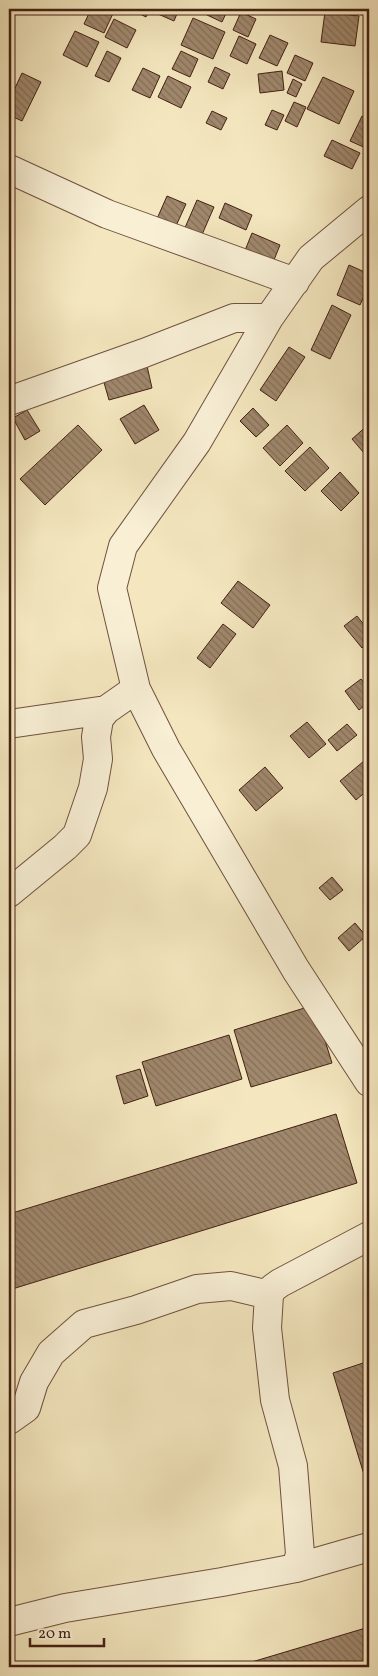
<svg xmlns="http://www.w3.org/2000/svg" width="378" height="1676" font-family="Vollkorn,serif">
  <defs>
    <pattern id="building-back-hatch" width="6" height="6" patternUnits="userSpaceOnUse" patternTransform="scale(1.25)"><rect width="6" height="6" fill="#a0886d"/><path d="M-1 5l2 2M0 0l6 6M5-1l2 2" fill="none" stroke="#846f58"/></pattern>
  </defs>
  <rect width="100%" height="100%" fill="#f4e7bf"/>
  <filter id="stains"><feTurbulence type="fractalNoise" baseFrequency=".004" numOctaves="4"/><feColorMatrix values="0 0 0 0 .2 0 0 0 0 .09 0 0 0 0 .02 0 0 0 .5 -.17"/></filter>
  <radialGradient id="worn" r=".72"><stop offset=".6" stop-color="#630" stop-opacity="0"/><stop offset="1" stop-color="#630" stop-opacity=".3"/></radialGradient>
  <path fill="url(#building-back-hatch)" stroke="#442114" d="M91,9H115L104,33L84,24Z
    M130,9H150L146,17Z
    M160,9H179L174,21L158,14Z
    M210,9H228L222,22L207,15Z
    M241,12L256,19L248,37L233,30Z
    M325,12L359,16L355,46L321,42Z
    M193,18L225,32L213,59L181,45Z
    M114,19L136,30L127,48L105,37Z
    M75,31L99,42L87,67L63,55Z
    M270,35L288,43L277,66L259,58Z
    M239,36L256,44L247,64L230,56Z
    M107,51L121,58L109,82L95,76Z
    M181,51L198,59L190,77L172,69Z
    M295,55L313,63L305,81L287,73Z
    M215,67L230,74L223,89L208,82Z
    M143,68L160,76L150,98L132,90Z
    M282,71L284,90L260,93L258,74Z
    M22,73L41,82L22,121L9,115V101Z
    M168,76L191,87L181,108L158,97Z
    M323,77L354,91L339,124L307,109Z
    M293,79L302,84L296,97L287,93Z
    M294,102L306,107L297,127L285,121Z
    M272,110L284,115L277,130L265,125Z
    M212,111L227,118L221,130L206,123Z
    M362,116L369,119V146L368,149L350,141Z
    M332,140L360,153L352,169L324,156Z
    M167,196L186,204L175,228L156,221Z
    M197,200L214,207L201,237L184,230Z
    M225,203L252,215L246,230L219,218Z
    M252,233L280,245L272,265L244,253Z
    M349,265L369,274V284L360,305L337,295Z
    M332,305L351,315L330,359L311,350Z
    M289,347L305,357L276,401L260,390Z
    M147,366L152,388L109,400L103,379Z
    M144,405L159,430L135,444L120,419Z
    M253,408L269,425L256,437L240,421Z
    M27,410L40,431L25,440L13,418Z
    M369,424V448L364,453L352,439Z
    M78,425L102,450L45,505L20,479Z
    M287,425L303,443L280,466L263,448Z
    M310,447L329,468L305,491L285,471Z
    M340,472L359,493L341,511L321,491Z
    M238,581L270,605L253,628L221,603Z
    M357,616L369,631V641L362,648L344,626Z
    M223,624L236,634L210,668L197,658Z
    M361,679L369,691V702L359,710L345,691Z
    M307,722L326,744L309,758L290,736Z
    M347,724L357,735L337,751L328,740Z
    M364,761L369,768V789L356,800L340,781Z
    M265,767L283,788L256,811L239,790Z
    M332,877L343,890L330,900L319,888Z
    M355,923L366,936L349,951L338,938Z
    M314,1005L332,1063L251,1087L234,1030Z
    M229,1035L242,1079L156,1106L142,1062Z
    M140,1069L148,1096L124,1104L116,1076Z
    M336,1114L357,1183L9,1290V1214Z
    M369,1361V1491L333,1373Z
    M369,1627V1667H235Z"/>
  <g fill="none" stroke-linecap="round" stroke-linejoin="round">
    <g stroke="#70523f" stroke-width="30">
      <path id="minor" d="M9,169L107,214L295,282
        M369,210L311,258L269,318L197,442L123,546L112,588L136,689L166,749L296,970L369,1082
        M9,401L144,353L234,318H269
        M9,724L106,710
        M9,893L65,847L77,835L93,788L98,759L96,737L99,719L106,710L136,689
        M9,1420L26,1408L34,1382L51,1353L84,1324L136,1310L197,1289L231,1286L269,1295
        M296,1568L369,1547
        M9,1622L65,1608L222,1582L296,1568L300,1554L293,1466L275,1400L267,1328L269,1295L273,1288L280,1283L369,1236"/>
    </g>
    <use href="#minor" stroke="#f8efd5" stroke-width="28"/>
  </g>
  <rect width="378" height="1676" fill="none" stroke="#f4e7bf" stroke-width="30"/>
  <rect x="10" y="10" width="358" height="1656" fill="none" stroke="#442114" stroke-width="2.5"/>
  <rect x="15" y="15" width="348" height="1646" fill="none" stroke="#442114"/>
  <path d="M30 1638v8h74v-8" fill="none" stroke="#442114" stroke-width="2.5"/>
  <text x="38" y="1638" font-size="15" fill="#442114" stroke="#f8efd5" stroke-width="4" paint-order="stroke">20 m</text>
  <rect width="100%" height="100%" filter="url(#stains)"/>
  <rect width="100%" height="100%" fill="url(#worn)"/>
</svg>
